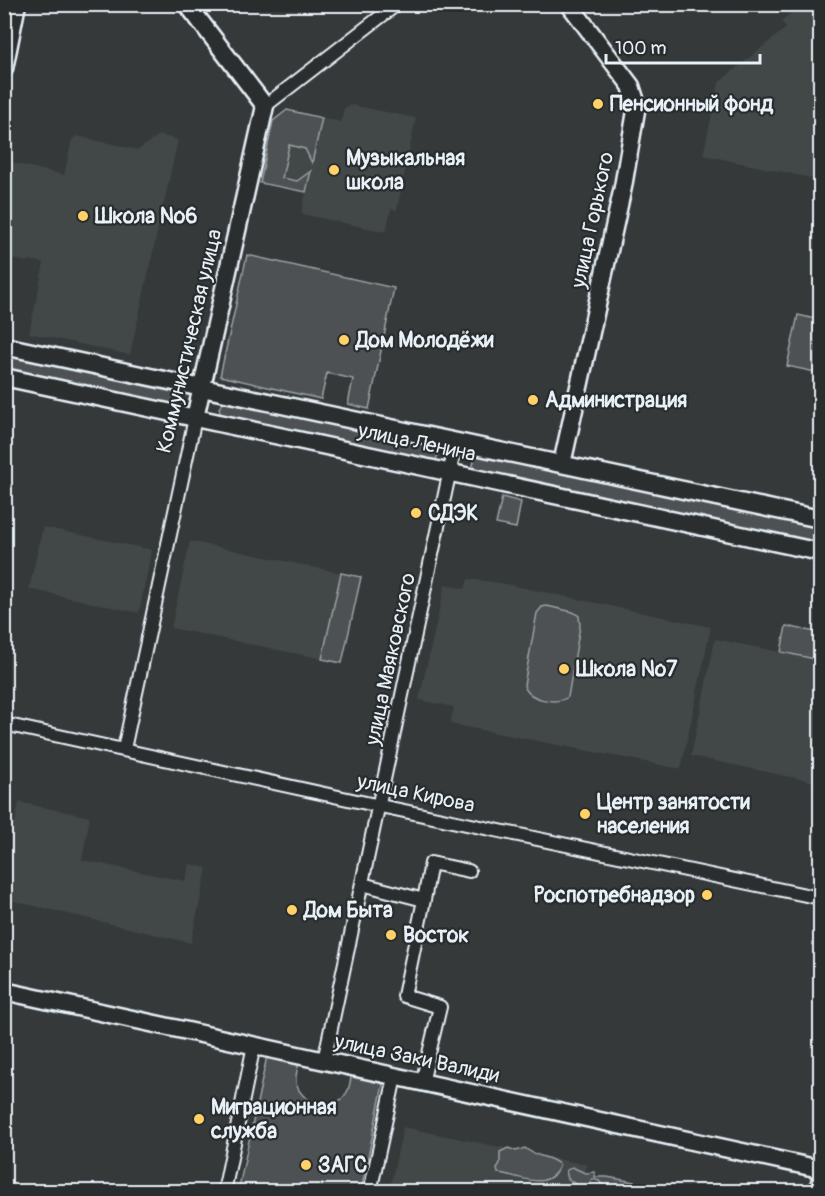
<svg xmlns="http://www.w3.org/2000/svg" width="825" height="1196" font-family="Pangolin,sans-serif">
  <rect width="100%" height="100%" fill="#35393a"/>
  <filter id="ink" filterUnits="userSpaceOnUse"><feTurbulence type="fractalNoise" baseFrequency=".0167" numOctaves="2"/><feDisplacementMap in="SourceGraphic" scale="12" xChannelSelector="R" yChannelSelector="G"/><feConvolveMatrix kernelMatrix="1 2 1 2 8 2 1 2 1" color-interpolation-filters="sRGB"/></filter>
  <g filter="url(#ink)">
    <path fill="#424647" d="M802,4L820,5V180L703,155L719,82L786,28L781,21Z
      M352,105L416,118L397,210L391,209L386,232L301,214L306,192L260,183L273,121L287,110L341,122L344,108Z
      M159,135L178,140L130,355L29,333L44,263L28,260L27,262L5,257V161L64,175L72,139L77,136L138,150Z
      M43,527L152,550L139,613L29,589Z
      M190,541L341,573L322,659L171,628Z
      M468,579L501,583L711,627L681,769L450,724L454,707L419,700L445,584L465,589Z
      M715,639L820,660V751L814,782L691,756Z
      M19,802L90,817L82,860L185,881L190,864L207,868L191,943L5,899V820L15,822Z
      M403,1127L587,1165L581,1191L389,1192Z"/>
    <path fill="#4d5152" stroke="#9aa1a5" stroke-width="1.5" d="M287,110L322,118L312,163L305,149L289,145L282,178L297,181L311,171L306,192L260,183L273,121Z
      M247,255L394,288L369,409L348,404L353,379L327,373L321,399L220,376Z
      M798,315L820,320V373L787,366Z
      M5,351L182,390L183,393L180,407L5,372Z
      M227,398L434,442C439,449 440,454 435,461L222,419L219,408Z
      M478,453L820,525V549L472,469L475,457Z
      M502,497L521,502L516,528L496,524Z
      M341,573L361,577L342,663L322,659Z
      M547,606L573,612L579,616L580,626L568,697C556,705 528,700 524,685L537,613L542,607Z
      M786,626L820,633V660L781,652Z
      M267,1056L299,1063C297,1070 294,1079 297,1086C304,1105 336,1113 347,1092C350,1087 350,1080 352,1074L384,1080L361,1191L238,1192Z
      M508,1148L516,1151L525,1148C536,1158 549,1155 560,1165C548,1193 522,1176 498,1173L497,1169L500,1163V1152Z
      M572,1167L585,1173L595,1172V1177H607L634,1182L637,1188L633,1191C619,1192 608,1194 599,1181L592,1179L589,1185L591,1191H579L578,1186L568,1179L566,1171Z"/>
    <g fill="none" stroke-linecap="round" stroke-linejoin="round">
      <g stroke="#e8f1f8" stroke-width="16">
        <path id="street" d="M265,106L397,4
          M4,724L366,803L820,898
          M124,749L195,418
          M362,884L424,900L404,996L440,1007L422,1083
          M424,900L431,863L469,871
          M324,1061L456,442
          M224,1192L254,1045
          M370,1192L395,1077"/>
      </g>
      <g stroke="#e8f1f8" stroke-width="21">
        <path id="secondary" d="M187,4L265,106L195,418
          M4,69L17,4
          M4,346L820,519
          M4,377L820,552
          M562,464L623,187L637,105L631,86L569,4
          M4,991L820,1169
          M818,1192L820,1182"/>
      </g>
      <use href="#street" stroke="#2a2d2e" stroke-width="12"/>
      <use href="#secondary" stroke="#2a2d2e" stroke-width="16"/>
    </g>
  </g>
  <g fill="#ffd166" stroke="#2a2d2e" stroke-width="2">
    <circle cx="598" cy="104" r="6"/>
    <circle cx="334" cy="170" r="6"/>
    <circle cx="83" cy="216" r="6"/>
    <circle cx="344" cy="340" r="6"/>
    <circle cx="533" cy="400" r="6"/>
    <circle cx="416" cy="513" r="6"/>
    <circle cx="564" cy="669" r="6"/>
    <circle cx="585" cy="814" r="6"/>
    <circle cx="707" cy="895" r="6"/>
    <circle cx="292" cy="910" r="6"/>
    <circle cx="391" cy="935" r="6"/>
    <circle cx="199" cy="1119" r="6"/>
    <circle cx="306" cy="1165" r="6"/>
  </g>
  <g text-anchor="middle" stroke-width="4.5" stroke-linejoin="round" paint-order="stroke">
    <g font-size="21" font-weight="bold" fill="#e8f1f8" stroke="#2a2d2e" text-anchor="start">
      <text x="610" y="111">Пенсионный фонд</text>
      <text x="346" y="165">Музыкальная<tspan x="346" dy="24">школа</tspan></text>
      <text x="95" y="223">Школа №6</text>
      <text x="356" y="347">Дом Молодёжи</text>
      <text x="545" y="407">Администрация</text>
      <text x="428" y="520">СДЭК</text>
      <text x="576" y="676">Школа №7</text>
      <text x="597" y="809">Центр занятости<tspan x="597" dy="24">населения</tspan></text>
      <text x="695" y="902" text-anchor="end">Роспотребнадзор</text>
      <text x="304" y="917">Дом Быта</text>
      <text x="403" y="942">Восток</text>
      <text x="211" y="1114">Миграционная<tspan x="211" dy="24">служба</tspan></text>
      <text x="318" y="1172">ЗАГС</text>
    </g>
    <g font-size="21" fill="#e8f1f8" stroke="#2a2d2e">
      <text transform="translate(592 220) rotate(-78)" y="7">улица Горького</text>
      <text transform="translate(189 341) rotate(-77)" y="7">Коммунистическая улица</text>
      <text transform="translate(417 442) rotate(12)" y="7">улица Ленина</text>
      <text transform="translate(390 659) rotate(-78)" y="7">улица Маяковского</text>
      <text transform="translate(416 793) rotate(12)" y="7">улица Кирова</text>
      <text transform="translate(417 1058) rotate(12)" y="7">улица Заки Валиди</text>
    </g>
  </g>
  <rect width="825" height="1196" fill="none" stroke="#2a2d2e" stroke-width="24"/>
  <rect x="12" y="12" width="801" height="1172" fill="none" stroke="#e8f1f8" stroke-width="2" filter="url(#ink)"/>
  <path d="M606 54v9h154v-9" fill="none" stroke="#e8f1f8" stroke-width="3"/>
  <text x="615" y="54" font-size="18" fill="#e8f1f8" stroke="#2a2d2e" stroke-width="4.5" paint-order="stroke">100 m</text>
</svg>
